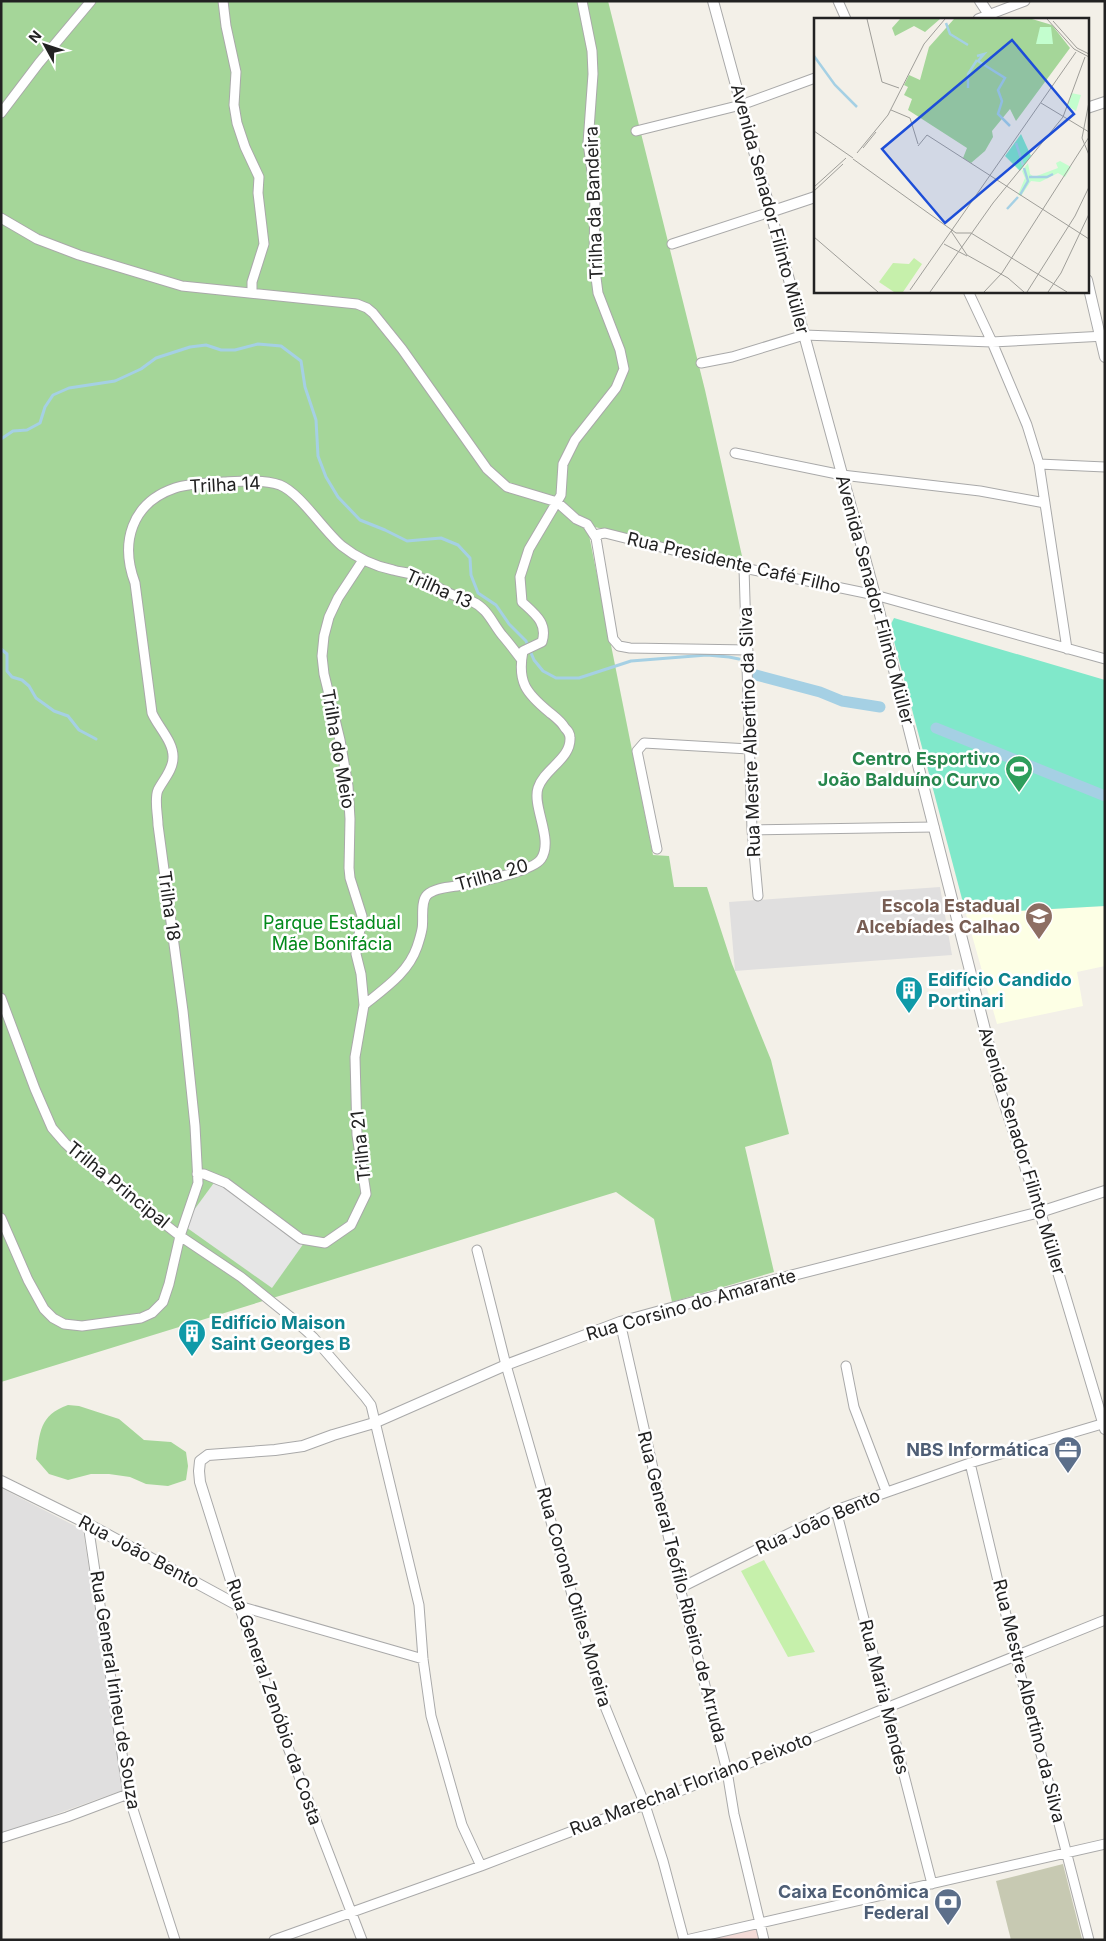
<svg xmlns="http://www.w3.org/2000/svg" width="1106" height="1941" font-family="Inter,sans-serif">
  <rect width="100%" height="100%" fill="#f3f0e8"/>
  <path fill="#e0dfdf" d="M940,887L952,955L735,971L729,902Z
    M1,1488L83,1530L123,1790L1,1834Z"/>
  <path fill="#f4dbd7" d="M757,1927L759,1940H699Z"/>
  <path fill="#fdffe5" d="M1105,906V966L1077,972L1083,1006L997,1024L966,914Z"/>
  <path fill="#c7c9b2" d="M1063,1864L1082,1939L1011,1940L996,1881Z"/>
  <path fill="#c6f0ab" d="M764,1560L815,1652L788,1657L741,1571Z"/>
  <path fill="#a5d699" d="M1,1H608L705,390L744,565L587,525L653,855L669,856L674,887H707L732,964L771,1060L789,1134L745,1147L774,1272L672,1302L654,1219L616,1192L1,1382Z
    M68,1405L79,1406L119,1419L144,1440L171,1442L186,1452L188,1466L186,1480L168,1486L146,1484L130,1477L109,1474H91L68,1480L49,1474L36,1459C40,1433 39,1415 68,1405Z"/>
  <path fill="#80e8ca" d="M894,618L1105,680V906L966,914L890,626Z"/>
  <path fill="#e6e6e6" d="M216,1180L304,1243L272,1288L183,1225Z"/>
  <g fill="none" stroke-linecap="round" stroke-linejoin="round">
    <path stroke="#a5d0e4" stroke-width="3" d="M1,439L13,431L27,430L40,423L45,407L53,395L69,388L115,381L141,369L156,358L190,347L206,345L221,350H235L258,344L281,346L301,361L305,387L316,420L318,456L326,477L338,497L360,520L385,530L407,541L441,538L458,545L470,558L471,575L478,593L496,605L509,624L526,641L534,660L543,671L556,678H579L631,661L707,655L729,657L739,659
      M1,649L7,654V671L12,677L22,680L29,686L36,698L54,711L68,716L79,730L96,739"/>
    <path stroke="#a5d0e4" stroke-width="11" d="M756,675L820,692L842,701L880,707
      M936,728L1105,796"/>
    <g stroke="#a9a9a9" stroke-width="11">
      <path id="minor" d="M223,1L226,26L236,72L234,105L237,123L245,147L259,177L258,193L264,244L252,282V293
        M838,1L846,19
        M978,19L1025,1
        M1,113L39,63L91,1
        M636,131L741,105L815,78
        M1,218L37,239L79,255L182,286L357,304L367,308L373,313L402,349L487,469L507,487L557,502L576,519L587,524L596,538L613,639L619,646L630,648L748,650
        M672,244L770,212
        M968,291L992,342L1027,425L1039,464L1067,649
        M701,363L732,357L804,335L992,342L1105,336
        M735,453L842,475L980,491L1045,503
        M1039,464L1105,467
        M596,538L599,534L605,533L744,568L875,595L1105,659
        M744,568L752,830L758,896
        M752,830L934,827
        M657,849L637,751L644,743L749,749
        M1,998L35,1089L52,1128L65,1143L81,1158L180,1236L241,1277L293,1319L313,1337L365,1397L371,1405L419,1605L423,1659L431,1716L462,1825L481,1866
        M364,1005C385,988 408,973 417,947C419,941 421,935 422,929C424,920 420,902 427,895C435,887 453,887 463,885C479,882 533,871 541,859C554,840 532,807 538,788C544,769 571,759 570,738C570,733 568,731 565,728C561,721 555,717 549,712C526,693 517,682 523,651L542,642C548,623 535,614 522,602L520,577L529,549L561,495L563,464L575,440L616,388L624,369L620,350L598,293L594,262L595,193L588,143L593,74L592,51L582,1
        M197,1174H204L226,1183L301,1239L325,1243L351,1225L366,1194L357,1135L355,1057L364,1005L361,974L356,954L362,916L350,878L349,868L350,819L348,786L340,740L324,674L322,656L324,636L329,617L338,598L363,560
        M1,1218L28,1280L44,1309L53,1318L64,1324L82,1326L141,1318L152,1313L163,1302L169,1284L180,1236L198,1183L195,1126L183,1011L158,825C158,815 154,799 158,790C163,780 173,770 173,758C174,742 158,727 152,713L135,583C120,543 131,503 175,488C190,483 208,483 224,482C241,481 263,479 280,485C300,493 324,531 342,546C357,558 374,566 393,570C399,572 405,572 411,574C424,578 433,585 445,591C455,597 463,598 473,602C487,608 493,624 502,635C509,643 515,651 521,659
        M477,1250L506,1365L602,1699L645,1805L663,1861L684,1940
        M620,1322L680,1588L727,1771L734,1814L764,1940
        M846,1366L854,1407L886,1491
        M970,1463L1016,1657L1089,1940
        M836,1510L932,1884
        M88,1524L128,1794L175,1940
        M680,1588L836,1510L970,1463L1105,1423
        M239,1606L287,1745L362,1940
        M239,1606L423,1659
        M1,1838L67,1817L128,1794
        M274,1940L481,1866L609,1817L645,1805L1105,1620
        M686,1940L1105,1844"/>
    </g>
    <g stroke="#a9a9a9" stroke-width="12">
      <path id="tertiary" d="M713,1L875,595L1001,1093L1040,1212L1105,1429
        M980,1L992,19
        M1087,108L1105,102
        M770,212L815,197
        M1087,280L1105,357
        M1,1481L88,1524L239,1606
        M239,1606L200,1482L199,1471L200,1461L208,1455L275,1450L303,1446L333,1435L374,1423L506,1365L620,1322L778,1279L1040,1212L1105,1191"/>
    </g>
    <use href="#minor" stroke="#fff" stroke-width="9"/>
    <use href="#tertiary" stroke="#fff" stroke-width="10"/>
  </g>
  <defs>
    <g id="stadium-pin" transform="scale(1.4375)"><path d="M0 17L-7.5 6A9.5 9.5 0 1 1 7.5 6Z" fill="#2e9e5b" stroke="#fff"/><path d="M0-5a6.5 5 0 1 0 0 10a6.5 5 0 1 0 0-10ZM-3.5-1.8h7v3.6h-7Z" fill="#fff"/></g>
    <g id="school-pin" transform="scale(1.4375)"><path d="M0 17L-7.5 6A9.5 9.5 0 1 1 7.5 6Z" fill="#8d6e63" stroke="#fff"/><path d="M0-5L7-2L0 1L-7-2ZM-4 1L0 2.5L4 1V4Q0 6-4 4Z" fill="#fff"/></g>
    <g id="building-pin" transform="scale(1.4375)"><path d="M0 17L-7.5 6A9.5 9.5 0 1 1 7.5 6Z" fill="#0f9aa8" stroke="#fff"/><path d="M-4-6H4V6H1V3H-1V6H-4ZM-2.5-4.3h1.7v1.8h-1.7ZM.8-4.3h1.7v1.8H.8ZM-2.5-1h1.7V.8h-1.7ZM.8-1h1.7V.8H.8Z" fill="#fff"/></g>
    <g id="office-pin" transform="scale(1.4375)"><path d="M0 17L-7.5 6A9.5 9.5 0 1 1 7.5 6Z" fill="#5c6f8a" stroke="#fff"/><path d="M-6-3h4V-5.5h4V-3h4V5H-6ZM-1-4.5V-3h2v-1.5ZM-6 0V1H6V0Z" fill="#fff"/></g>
    <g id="bank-pin" transform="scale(1.4375)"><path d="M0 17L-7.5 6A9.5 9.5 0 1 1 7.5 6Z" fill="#5c6f8a" stroke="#fff"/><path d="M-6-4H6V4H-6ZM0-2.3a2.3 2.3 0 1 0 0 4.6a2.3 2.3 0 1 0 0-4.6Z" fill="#fff"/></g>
  </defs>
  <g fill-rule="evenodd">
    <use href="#stadium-pin" x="1019" y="769"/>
    <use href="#school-pin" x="1039" y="916"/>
    <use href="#building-pin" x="909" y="990"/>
    <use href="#building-pin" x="192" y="1333"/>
    <use href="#office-pin" x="1068" y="1450"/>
    <use href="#bank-pin" x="948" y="1902"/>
  </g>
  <g text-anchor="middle" stroke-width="5" stroke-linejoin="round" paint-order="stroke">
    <g font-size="18" fill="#222" stroke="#fff">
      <text transform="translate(594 203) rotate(-92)" y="6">Trilha da Bandeira</text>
      <text transform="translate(770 209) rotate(75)" y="6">Avenida Senador Filinto Müller</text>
      <text transform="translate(225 485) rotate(-3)" y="6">Trilha 14</text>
      <text transform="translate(734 563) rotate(13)" y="6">Rua Presidente Café Filho</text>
      <text transform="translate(439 589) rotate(24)" y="6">Trilha 13</text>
      <text transform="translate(875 600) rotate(75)" y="6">Avenida Senador Filinto Müller</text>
      <text transform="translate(750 732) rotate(-92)" y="6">Rua Mestre Albertino da Silva</text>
      <text transform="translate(338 749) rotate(80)" y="6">Trilha do Meio</text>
      <text transform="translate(492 875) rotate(-16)" y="6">Trilha 20</text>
      <text transform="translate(169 906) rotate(82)" y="6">Trilha 18</text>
      <text transform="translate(361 1146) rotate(-96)" y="6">Trilha 21</text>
      <text transform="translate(1022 1151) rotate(73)" y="6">Avenida Senador Filinto Müller</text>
      <text transform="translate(118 1185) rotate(39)" y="6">Trilha Principal</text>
      <text transform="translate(691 1305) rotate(-16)" y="6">Rua Corsino do Amarante</text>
      <text transform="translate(818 1522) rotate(-24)" y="6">Rua João Bento</text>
      <text transform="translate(139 1552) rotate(28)" y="6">Rua João Bento</text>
      <text transform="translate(682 1587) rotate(76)" y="6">Rua General Teófilo Ribeiro de Arruda</text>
      <text transform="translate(574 1597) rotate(74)" y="6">Rua Coronel Otiles Moreira</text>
      <text transform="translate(115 1690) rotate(81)" y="6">Rua General Irineu de Souza</text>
      <text transform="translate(884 1697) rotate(76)" y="6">Rua Maria Mendes</text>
      <text transform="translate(1029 1701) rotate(76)" y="6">Rua Mestre Albertino da Silva</text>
      <text transform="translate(274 1702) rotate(71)" y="6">Rua General Zenóbio da Costa</text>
      <text transform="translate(691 1784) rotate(-21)" y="6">Rua Marechal Floriano Peixoto</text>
    </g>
    <g font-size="18" font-weight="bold" fill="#27864d" stroke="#fff" text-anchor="end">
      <text x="1000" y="765">Centro Esportivo<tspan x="1000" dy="21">João Balduíno Curvo</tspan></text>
    </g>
    <g font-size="18" font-weight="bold" fill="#785e54" stroke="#fff" text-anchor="end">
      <text x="1020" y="912">Escola Estadual<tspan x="1020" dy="21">Alcebíades Calhao</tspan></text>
    </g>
    <g font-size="18" fill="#02891a" stroke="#fff">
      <text x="332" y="929">Parque Estadual<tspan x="332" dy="21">Mãe Bonifácia</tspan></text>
    </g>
    <g font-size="18" font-weight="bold" fill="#0d838f" stroke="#fff" text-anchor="start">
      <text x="928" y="986">Edifício Candido<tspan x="928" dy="21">Portinari</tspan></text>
      <text x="211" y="1329">Edifício Maison<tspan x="211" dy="21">Saint Georges B</tspan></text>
    </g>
    <g font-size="18" font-weight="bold" fill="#4e5e75" stroke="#fff" text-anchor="end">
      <text x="1049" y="1456">NBS Informática</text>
      <text x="929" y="1898">Caixa Econômica<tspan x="929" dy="21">Federal</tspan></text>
    </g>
  </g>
  <g transform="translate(814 18)">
    <rect width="275" height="275" fill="#f3f0e8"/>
    <path d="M100,240L108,246L89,274H80L65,264L79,245L95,246Z" fill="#c6f0ab"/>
    <path d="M86,1H126L111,14L100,8L81,18L78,10ZM140,1H218L238,7L256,30L202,103L196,91L178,113L179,119L171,133L157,145L149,140L153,130L94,92L98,81L90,77L94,69L90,67L95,57L106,62L115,29Z" fill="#a5d699"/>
    <path d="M226,9H237L239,26H222ZM257,75L267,77L262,93L254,88ZM246,143L257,149L251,159L244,155L226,164L217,163L207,178L204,177L211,160L208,153L214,145L216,156L220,159L244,150L242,145Z" fill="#c3fece"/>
    <path d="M207,116L217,138L206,153L191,138Z" fill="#80e8ca"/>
    <path fill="none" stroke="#a5d0e4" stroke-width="2.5" d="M132,5L136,16L154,27M0,38L21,67L43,89M163,38L170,36L164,43L191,60L184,72L188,83L184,96L196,108M154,70V56L163,42M202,125L209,147M215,159H233L239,156M206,177L214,163L210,150M193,191L204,179"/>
    <path fill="none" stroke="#9f9e99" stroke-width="1" d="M53,1L68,64L85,70M233,1L260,31L275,39M239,3L263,30L275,36M275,84L268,120L275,137M227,85L275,114M77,92L96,100L104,126M0,113L39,140M104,128L113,117L275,221M49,130L62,114M43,135L74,97L110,26L131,1M39,141L142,215H157L253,274M0,169L32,140M0,173L29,146M137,213L153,237L194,260L210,274M0,219L64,274M130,226L153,238M96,272L262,34M116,274L179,185L249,99L271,39M170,274L188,255L275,119M213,274L261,198L275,169M234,274L247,255L275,196"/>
    <path fill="#1d4ed8" fill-opacity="0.15" stroke="#1d4ed8" stroke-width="2.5" d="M198,22L260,96L131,205L68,131Z"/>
    <rect width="275" height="275" fill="none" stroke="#222" stroke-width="2.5"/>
  </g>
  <rect width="1106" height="1941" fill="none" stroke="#222222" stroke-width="5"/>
  <g transform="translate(45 45) rotate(310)" stroke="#ffffff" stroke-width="4" paint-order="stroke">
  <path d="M0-4L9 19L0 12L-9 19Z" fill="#222222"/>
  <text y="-8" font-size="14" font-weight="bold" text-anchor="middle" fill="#222222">N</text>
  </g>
</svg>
